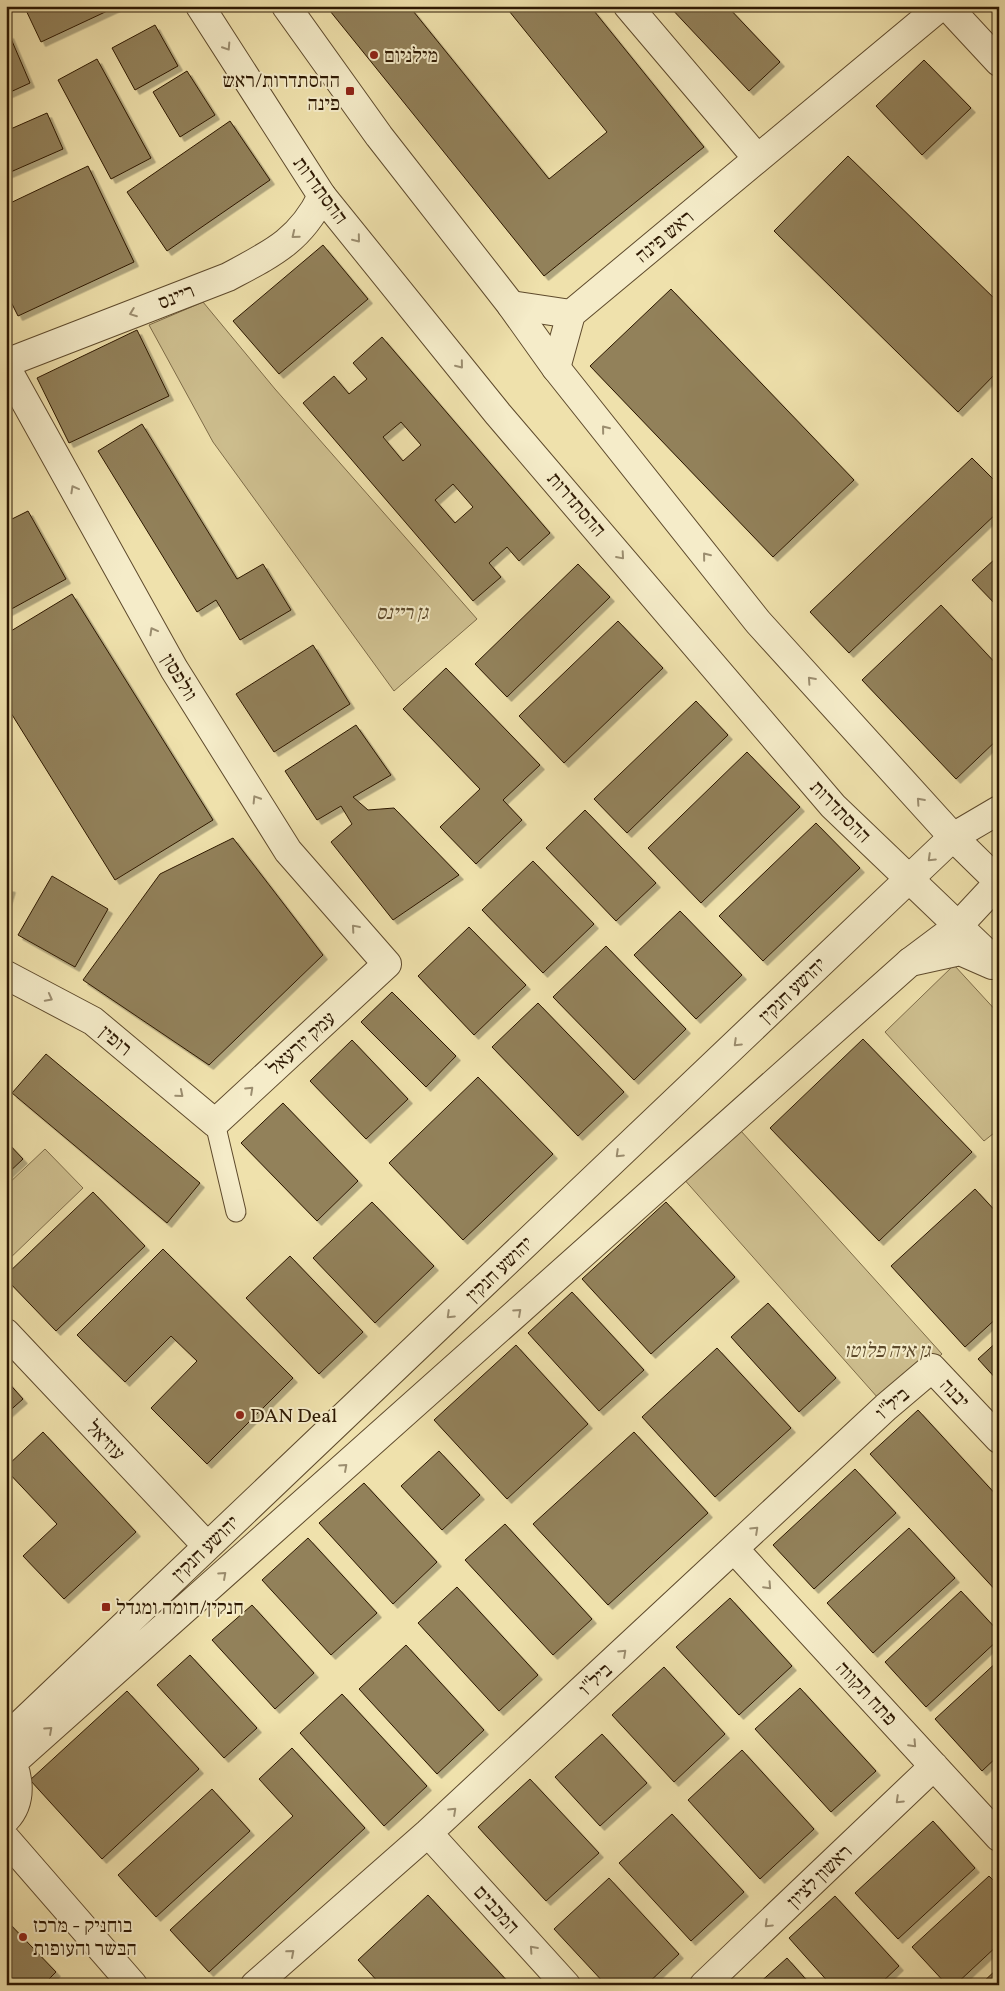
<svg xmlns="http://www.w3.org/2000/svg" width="1005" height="1991" font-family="Vollkorn,'Frank Ruhl Libre',serif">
  <defs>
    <filter id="shadow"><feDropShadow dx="4.5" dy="4.5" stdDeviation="0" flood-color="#0004"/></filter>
  </defs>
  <rect width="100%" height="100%" fill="#efe1ac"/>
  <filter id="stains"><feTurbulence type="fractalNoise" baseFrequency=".004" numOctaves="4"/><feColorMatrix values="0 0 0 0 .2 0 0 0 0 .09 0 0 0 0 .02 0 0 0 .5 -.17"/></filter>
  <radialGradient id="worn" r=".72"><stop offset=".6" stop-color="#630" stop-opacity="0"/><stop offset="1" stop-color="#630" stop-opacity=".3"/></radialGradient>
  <path fill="#cebf8f" stroke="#7e6c48" d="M203,302L275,389L477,619L394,691L213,442L149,325Z
    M954,965L999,1014V1129L984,1141L885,1032Z
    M741,1131L942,1354L886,1407L682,1177Z
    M45,1149L83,1188L6,1262V1186Z"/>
  <path fill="#92815a" stroke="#2d1802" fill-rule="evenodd" filter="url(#shadow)" d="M24,6H118L41,42Z
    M326,6H409L549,179L607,132L505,6H590L704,147L544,276Z
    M669,6H727L780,62L749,91Z
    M155,25L178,66L135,90L112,48Z
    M9,34L30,83L6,94V35Z
    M97,59L151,158L111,179L58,80Z
    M924,60L971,108L922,155L876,106Z
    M187,71L215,115L180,137L153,92Z
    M47,113L63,149L6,174V131Z
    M230,121L270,180L167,251L127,192Z
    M848,156L999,303V370L958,412L774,231Z
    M88,166L134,262L18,316L6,292V205Z
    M323,245L368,299L279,374L233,321Z
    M671,289L854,480L773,557L590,366Z
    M137,330L169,396L69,443L37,378Z
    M382,337L550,533L519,561L507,547L489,563L501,577L473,601L303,403L334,376L349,394L367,379L353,363ZM401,422L421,445L403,461L383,437ZM453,484L473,507L455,523L435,500Z
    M142,424L237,579L263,564L291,610L240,640L216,600L197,612L98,451Z
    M972,458L999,485V511L849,653L810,612Z
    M28,511L66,579L6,612V522Z
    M996,558L999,560V608L972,580Z
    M578,564L610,597L507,697L475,664Z
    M72,594L213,820L115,880L6,705V634Z
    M941,605L999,667V738L956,779L862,680Z
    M618,621L663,668L564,763L519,716Z
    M313,645L350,704L274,752L236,694Z
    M446,668L540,765L503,800L522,820L476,864L440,827L480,789L403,709Z
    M696,701L728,735L627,833L594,799Z
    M356,725L391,775L353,797L368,810L394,808L459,875L393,920L331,842L352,824L341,806L317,820L285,771Z
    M747,752L800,807L701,903L648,848Z
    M585,810L656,883L616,921L546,848Z
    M816,823L860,868L763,961L719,916Z
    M233,838L323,955L209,1065L83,980L160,874Z
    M533,861L594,924L543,973L482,910Z
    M52,876L108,909L75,967L18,935Z
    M6,887L11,888L6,904Z
    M680,911L742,975L696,1019L634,955Z
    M469,927L526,985L474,1035L418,976Z
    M606,946L686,1029L634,1080L553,997Z
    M392,992L456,1056L426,1087L361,1022Z
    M538,1003L624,1092L578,1136L492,1047Z
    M863,1039L972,1152L879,1241L770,1128Z
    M352,1040L408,1099L366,1139L310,1081Z
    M46,1054L200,1183L167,1223L12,1093Z
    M478,1077L553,1154L463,1240L389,1163Z
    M283,1103L358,1181L317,1221L241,1143Z
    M6,1141L23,1159L6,1175Z
    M975,1189L999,1215V1316L965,1347L891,1266Z
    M93,1192L145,1246L56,1331L6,1279V1275Z
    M372,1202L434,1266L375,1323L313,1258Z
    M666,1202L735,1277L651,1354L582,1279Z
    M163,1249L293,1378L207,1464L151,1408L197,1361L171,1336L125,1382L77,1335Z
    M290,1256L363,1332L319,1374L246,1298Z
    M572,1292L644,1370L599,1411L528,1333Z
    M768,1303L836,1378L799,1412L731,1337Z
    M999,1340V1382L978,1359Z
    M516,1345L588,1424L507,1499L434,1420Z
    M717,1348L791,1428L715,1497L642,1417Z
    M6,1380L23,1399L6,1414Z
    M918,1410L999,1498V1594L870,1454Z
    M43,1432L136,1532L64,1599L23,1556L57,1524L6,1470V1467Z
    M634,1432L708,1513L608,1605L533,1524Z
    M439,1451L480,1495L442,1530L401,1486Z
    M855,1469L896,1513L814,1589L773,1545Z
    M364,1483L437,1562L393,1604L319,1523Z
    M505,1524L592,1619L553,1655L465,1560Z
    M909,1528L955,1578L873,1653L827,1603Z
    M308,1538L377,1613L331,1655L262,1580Z
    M457,1587L538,1675L499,1711L418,1623Z
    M961,1591L999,1632V1639L926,1707L885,1662Z
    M730,1598L792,1666L739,1715L676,1647Z
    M252,1605L314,1673L275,1709L212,1640Z
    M406,1645L484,1730L437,1774L359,1689Z
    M190,1655L257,1728L224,1758L157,1685Z
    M999,1660V1755L982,1771L935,1719Z
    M664,1667L725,1734L674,1782L612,1715Z
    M800,1688L876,1771L831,1812L755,1729Z
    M127,1691L199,1769L102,1859L30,1780Z
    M342,1694L427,1786L384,1826L300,1733Z
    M602,1734L647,1783L600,1826L555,1777Z
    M292,1748L365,1828L209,1972L170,1930L293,1816L259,1779Z
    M742,1750L814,1829L760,1879L688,1800Z
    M530,1779L599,1853L546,1901L478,1827Z
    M212,1789L250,1831L156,1917L118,1875Z
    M672,1814L744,1892L691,1941L619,1863Z
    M933,1821L975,1868L898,1939L855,1893Z
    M989,1876L999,1886V1944L955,1985H947L912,1947Z
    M609,1878L679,1954L646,1985H606L554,1929Z
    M428,1895L511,1985H381L358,1960Z
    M835,1896L899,1966L879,1985H831L789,1938Z
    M6,1920L56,1972L43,1985H6Z
    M787,1958L811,1985H757Z
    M999,1967V1985H980Z"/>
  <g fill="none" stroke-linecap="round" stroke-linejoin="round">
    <g stroke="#5e4a2c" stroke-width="21">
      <path id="service" d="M215,1123L236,1212"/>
    </g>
    <g stroke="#5e4a2c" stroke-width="30">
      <path id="minor" d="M628,6L757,158
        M947,6L999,62
        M511,305L571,314
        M6,363L228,277C271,254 300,241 322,196
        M6,367L174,669L288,851L387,964L215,1123L93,1021L6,975
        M556,368L571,314L941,6
        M6,1333L207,1546
        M735,1550L999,1837
        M6,1738L953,837L999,810
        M6,1752C19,1771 24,1800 6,1819
        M13,1762L910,962L958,926L999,882
        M428,1833L566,1985
        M6,1839L133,1985
        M255,1985L428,1833L886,1407L932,1368L999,1439
        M704,1985L934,1766"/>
    </g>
    <g stroke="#5e4a2c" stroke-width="30">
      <path id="tertiary" d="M200,6L322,196L498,414L833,806L999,965
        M286,6L379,136L511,305L556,368L758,622L953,837L999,882
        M910,962L960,951L992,965"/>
    </g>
    <use href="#service" stroke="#f5ecc9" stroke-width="19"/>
    <use href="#minor" stroke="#f5ecc9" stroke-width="28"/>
    <use href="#tertiary" stroke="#f5ecc9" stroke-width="28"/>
  </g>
  <defs><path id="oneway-chevron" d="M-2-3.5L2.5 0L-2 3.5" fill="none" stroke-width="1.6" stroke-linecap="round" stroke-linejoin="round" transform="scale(1.25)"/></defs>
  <g stroke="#9b8d6f">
    <use href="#oneway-chevron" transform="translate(227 47) rotate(57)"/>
    <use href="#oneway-chevron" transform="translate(295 235) rotate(141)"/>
    <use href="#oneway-chevron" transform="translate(357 239) rotate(51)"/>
    <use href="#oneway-chevron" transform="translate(133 313) rotate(159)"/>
    <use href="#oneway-chevron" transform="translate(460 365) rotate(51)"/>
    <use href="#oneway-chevron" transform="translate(605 429) rotate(-129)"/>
    <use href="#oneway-chevron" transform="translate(74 489) rotate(-119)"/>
    <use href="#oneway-chevron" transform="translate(621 556) rotate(49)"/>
    <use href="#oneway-chevron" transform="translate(706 556) rotate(-129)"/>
    <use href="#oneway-chevron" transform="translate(153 631) rotate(-119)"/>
    <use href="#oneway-chevron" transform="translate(811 680) rotate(-132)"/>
    <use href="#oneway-chevron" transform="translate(256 799) rotate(-122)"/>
    <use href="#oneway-chevron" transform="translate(920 801) rotate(-132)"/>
    <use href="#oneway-chevron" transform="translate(931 858) rotate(136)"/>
    <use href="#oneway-chevron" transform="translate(355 928) rotate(-131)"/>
    <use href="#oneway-chevron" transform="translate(49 998) rotate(28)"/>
    <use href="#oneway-chevron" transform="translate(737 1043) rotate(136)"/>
    <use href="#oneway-chevron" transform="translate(250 1090) rotate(-43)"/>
    <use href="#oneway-chevron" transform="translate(180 1094) rotate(40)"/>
    <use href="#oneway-chevron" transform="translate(619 1154) rotate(136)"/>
    <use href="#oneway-chevron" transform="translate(518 1312) rotate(-42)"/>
    <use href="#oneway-chevron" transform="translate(450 1315) rotate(136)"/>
    <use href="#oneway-chevron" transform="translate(344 1467) rotate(-42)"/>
    <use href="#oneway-chevron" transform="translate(755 1530) rotate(-43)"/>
    <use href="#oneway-chevron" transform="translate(223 1575) rotate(-42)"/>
    <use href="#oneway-chevron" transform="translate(768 1586) rotate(47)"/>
    <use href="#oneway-chevron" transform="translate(623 1653) rotate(-43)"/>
    <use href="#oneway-chevron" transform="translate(49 1730) rotate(-42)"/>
    <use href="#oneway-chevron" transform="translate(913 1744) rotate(47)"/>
    <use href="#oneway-chevron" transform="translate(899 1800) rotate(136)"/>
    <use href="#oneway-chevron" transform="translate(453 1811) rotate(-43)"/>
    <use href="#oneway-chevron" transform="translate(768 1924) rotate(136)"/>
    <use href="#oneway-chevron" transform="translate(533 1949) rotate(-132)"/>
    <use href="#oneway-chevron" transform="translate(291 1953) rotate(-41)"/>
  </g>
  <g fill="#8f2418" stroke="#f5ecc9" stroke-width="2">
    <circle cx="374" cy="55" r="5"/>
    <rect x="345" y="86" width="10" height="10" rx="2.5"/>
    <circle cx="240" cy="1415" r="5"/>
    <rect x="101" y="1602" width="10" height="10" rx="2.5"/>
    <circle cx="23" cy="1937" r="5"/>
  </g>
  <g text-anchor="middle" stroke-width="4" stroke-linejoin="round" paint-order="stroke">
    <g font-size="20" fill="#2d1802" stroke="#f5ecc9" text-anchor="start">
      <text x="384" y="62">מילניום</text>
      <text x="340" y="87" text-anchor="end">ההסתדרות/ראש<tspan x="340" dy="23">פינה</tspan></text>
      <text x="250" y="1422">DAN Deal</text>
      <text x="116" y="1614">חנקין/חומה ומגדל</text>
      <text x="33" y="1932">בוחניק - מרכז<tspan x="33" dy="23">הבשר והעופות</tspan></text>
    </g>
    <g font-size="20" fill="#2d1802" stroke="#f5ecc9">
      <text transform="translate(321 190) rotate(54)" y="7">ההסתדרות</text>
      <text transform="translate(664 236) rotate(-40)" y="7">ראש פינה</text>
      <text transform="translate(176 296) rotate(-21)" y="7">ריינס</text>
      <text transform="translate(577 504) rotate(49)" y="7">ההסתדרות</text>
      <text transform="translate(180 677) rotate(59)" y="7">וולפסון</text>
      <text transform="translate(841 811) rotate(46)" y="7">ההסתדרות</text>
      <text transform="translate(792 990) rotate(-44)" y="7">יהושע חנקין</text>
      <text transform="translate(116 1040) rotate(40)" y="7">רופין</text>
      <text transform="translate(301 1043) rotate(-42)" y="7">עמק יזרעאל</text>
      <text transform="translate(499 1269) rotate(-44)" y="7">יהושע חנקין</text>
      <text transform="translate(955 1393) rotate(47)" y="7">יבנה</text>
      <text transform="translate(892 1403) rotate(-41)" y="7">ביל"ו</text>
      <text transform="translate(106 1440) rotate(47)" y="7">עוזיאל</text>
      <text transform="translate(205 1548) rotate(-44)" y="7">יהושע חנקין</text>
      <text transform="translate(595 1679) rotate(-43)" y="7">ביל"ו</text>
      <text transform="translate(867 1693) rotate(47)" y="7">פתח תקווה</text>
      <text transform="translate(819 1876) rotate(-44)" y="7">ראשון לציון</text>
      <text transform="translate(497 1909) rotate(48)" y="7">המכבים</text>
    </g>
    <g font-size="20" font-style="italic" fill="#5d4a2c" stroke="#f5ecc9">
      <text x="402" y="619">גן ריינס</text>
      <text x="887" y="1357">גן איה פלוטו</text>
    </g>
  </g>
  <rect width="1005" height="1991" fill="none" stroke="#efe1ac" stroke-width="25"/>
  <rect x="8" y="8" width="990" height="1976" fill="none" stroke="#2d1802" stroke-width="2.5"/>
  <rect x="12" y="12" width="980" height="1966" fill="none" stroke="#2d1802"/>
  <rect width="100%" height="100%" filter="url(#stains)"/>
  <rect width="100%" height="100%" fill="url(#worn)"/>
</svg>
